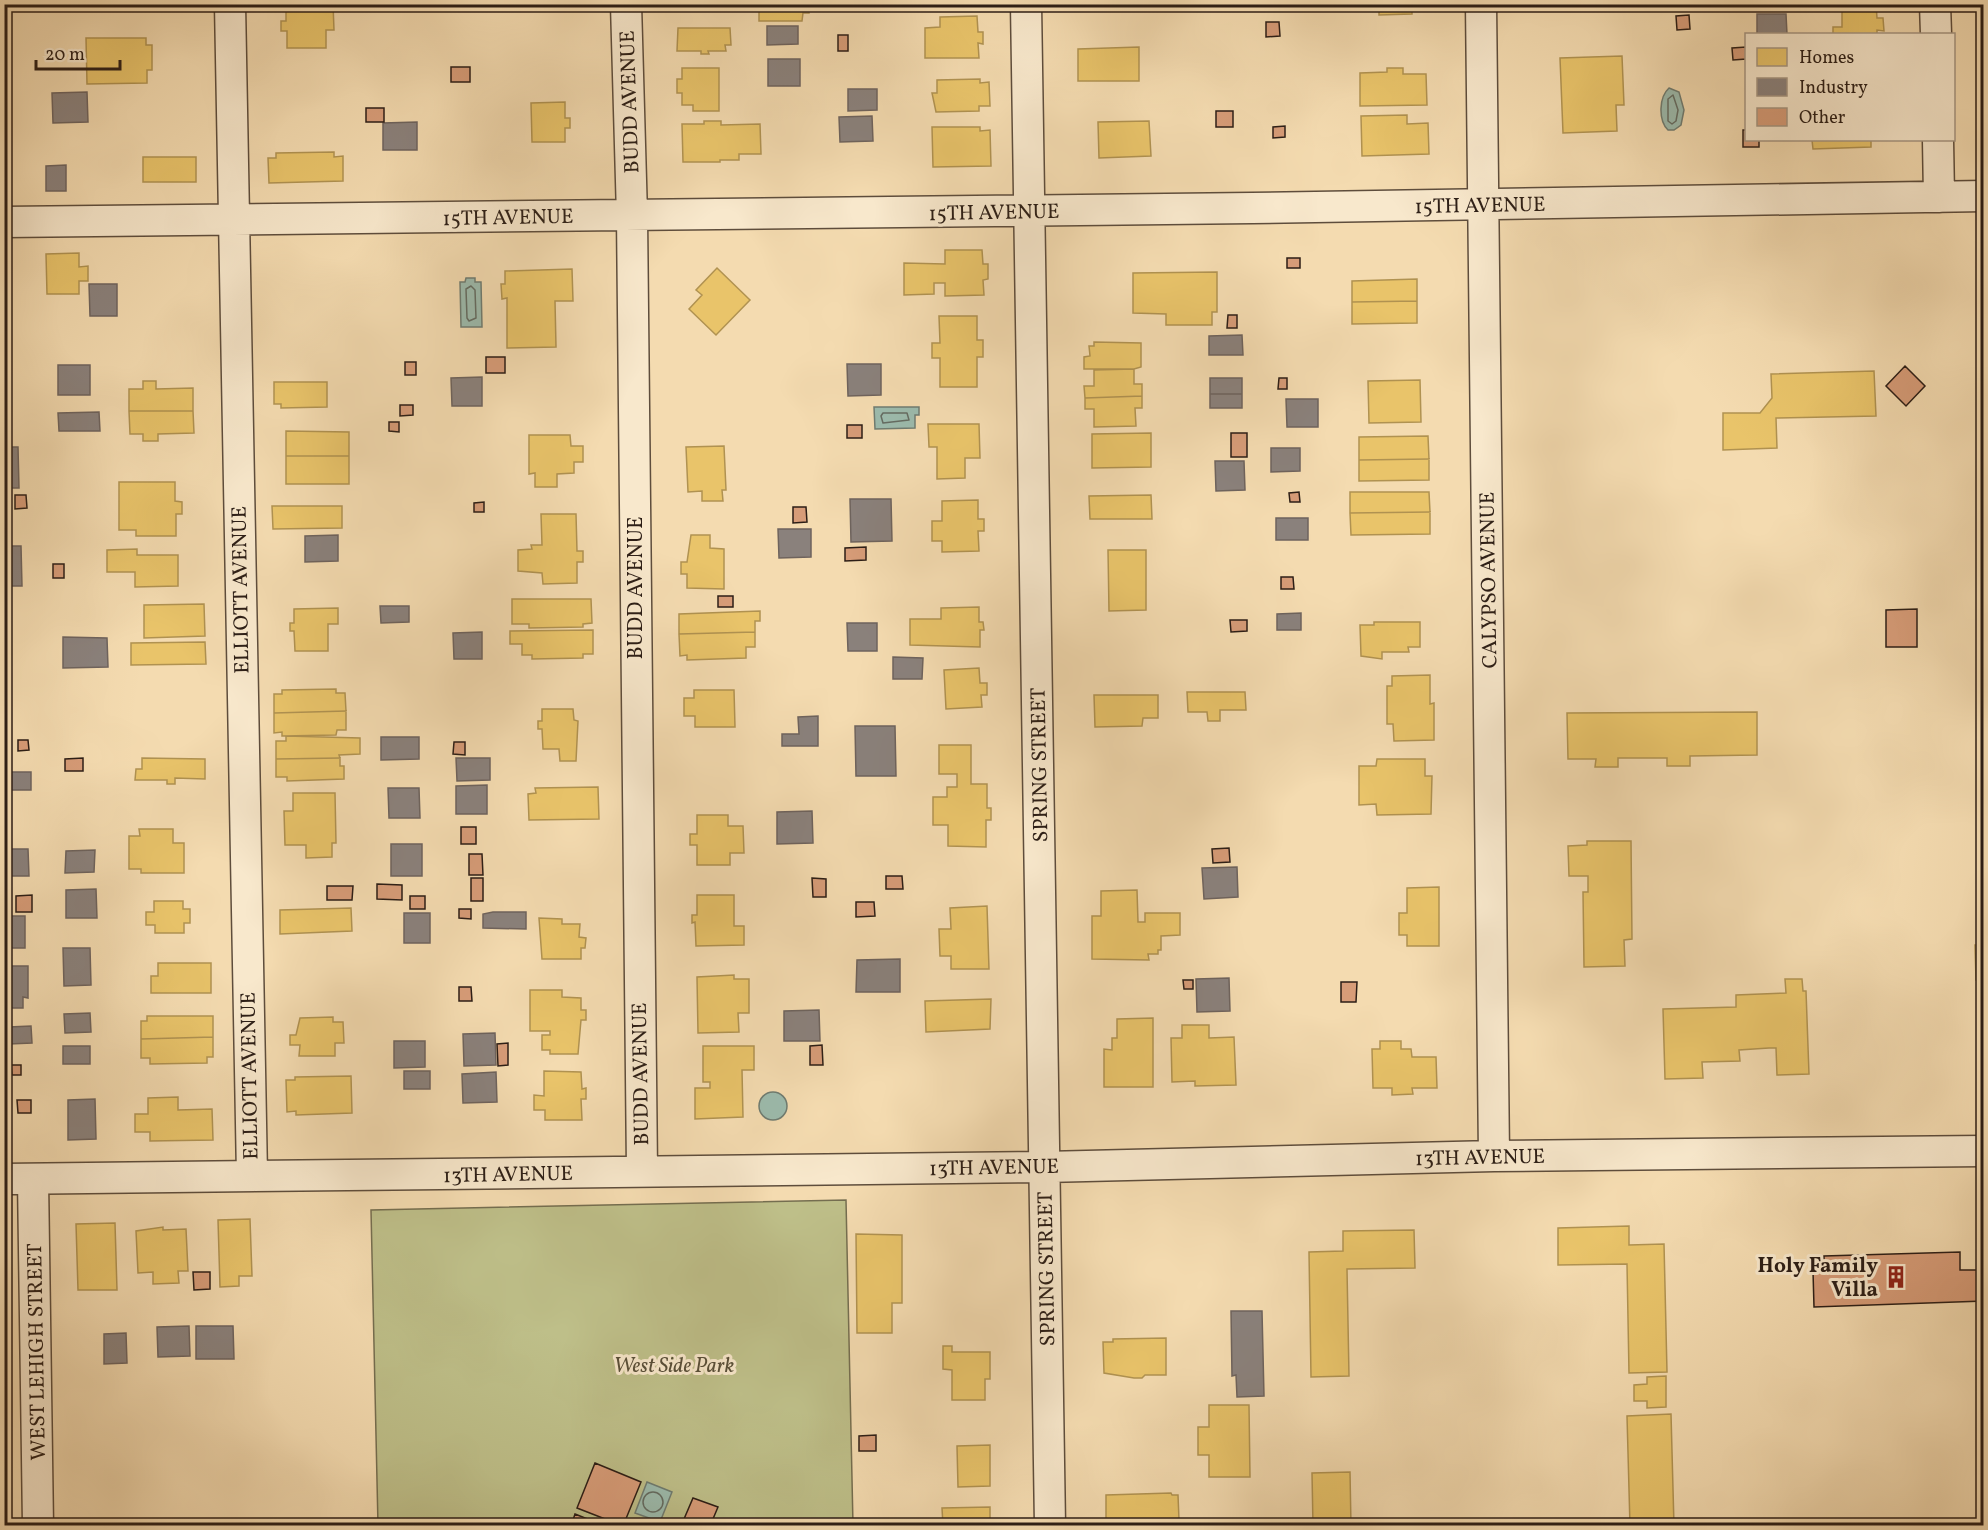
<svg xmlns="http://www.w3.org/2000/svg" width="1988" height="1530" font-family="Vollkorn,serif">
  <rect width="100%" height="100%" fill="#f4dbb0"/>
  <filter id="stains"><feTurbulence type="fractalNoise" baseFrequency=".00333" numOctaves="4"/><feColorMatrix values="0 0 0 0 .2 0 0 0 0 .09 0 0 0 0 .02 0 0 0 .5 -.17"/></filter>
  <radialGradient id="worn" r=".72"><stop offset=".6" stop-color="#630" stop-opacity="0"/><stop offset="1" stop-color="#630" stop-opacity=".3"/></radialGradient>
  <path fill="#bebf89" stroke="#756e50" stroke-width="1.5" d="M846,1200L853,1525H378L371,1210Z"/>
  <path fill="#9cbbad" stroke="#6f7c71" stroke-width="1.5" d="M1669,88L1679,92L1684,110L1681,125L1674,130H1668C1658,120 1659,97 1669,88Z
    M466,278H475V282H481L482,327H461L460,282H465Z
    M874,407H919V415H915V428L875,429Z
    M759 1106a14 14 0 1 1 28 0a14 14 0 1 1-28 0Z
    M647,1482L672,1492L660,1522L635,1513Z"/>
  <path fill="#e9c46a" stroke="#b09251" stroke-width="1.5" d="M286,4H333L334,30H326V48H287V31H281V21H286Z
    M759,4H809V13H803L802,21H759Z
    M1379,4H1412V14L1379,15Z
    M1842,4H1876L1877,18H1883L1884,31L1877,30V34H1833V27H1842Z
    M977,16L978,32H983V44L978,43L979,58H925V28L940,27V17Z
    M678,28H730L731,45H725L726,51H708L709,54H701V51H677Z
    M86,38H146V45H152V70H147V83L87,84Z
    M1139,47V81H1078V49Z
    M1622,56L1624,105H1616L1617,131L1563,133L1560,58Z
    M682,68H719V111H693V105H682V93H677V79H682Z
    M1387,68H1403V74H1426L1427,105L1360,106V73L1387,72Z
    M980,79V83L989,82L990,106H979V111L936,112L932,93H937V80Z
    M565,102V118H570V128H565V142H532L531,103Z
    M1407,115V124L1428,123L1429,154L1362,156L1361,116Z
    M704,121H721V125L760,124L761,154H739V160H720V162H683L682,124H704Z
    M1149,121L1151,156L1099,158L1098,122Z
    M932,127H980V131L990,130L991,166L933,167Z
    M1812,140H1871V147L1813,149Z
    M334,152V157L343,156V181L269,183L268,158H276V153Z
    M143,157H196V182H143Z
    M945,250H982L983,264H988V279L983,280L984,295L945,296V283H934V294L904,295V263L945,264Z
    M79,253V267L88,266V281H79V294H47L46,254Z
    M717,268L750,300L716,335L689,309L702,295L696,290Z
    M572,269L573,301H555L556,347L507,348V298L502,299L501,284H505V271Z
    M1217,272V312H1212V325H1166V314L1133,313V273Z
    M1417,279V301L1352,302V281Z
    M1417,301V323L1352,324V302Z
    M939,316H977V340H983V357H977V387H940V358H932V343H940Z
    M1094,342L1141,343V367L1134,369H1084V357L1090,356L1089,346H1094Z
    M1134,369V384H1142V396L1085,398L1084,386H1094V370Z
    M1874,371L1876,416L1776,418L1777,448L1723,450V413H1760L1772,398L1771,374Z
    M1420,380L1421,422L1369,423L1368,381Z
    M143,381H156V389L193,388V411H129V389H143Z
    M274,382H327V407L281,408V404H274Z
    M1142,396V408H1135L1136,426L1094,427V409H1085V398Z
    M129,411H193L194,433L158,434V441H143V434H130Z
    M928,424H979L980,458H965V478L937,479V447H929Z
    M286,431L349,432V456H286Z
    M1151,433V467L1092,468V434Z
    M529,435H570L571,446H583V462H574V473L557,474V487H535V473L529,474Z
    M1428,436L1429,459L1359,460V437Z
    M724,446L726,490H722L723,501H702V491L688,492L686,447Z
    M286,456H349V484H286Z
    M1429,459V480L1359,481V460Z
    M119,482H175V501L182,502V514H176V536H136V530H119Z
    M1350,492H1429L1430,512L1350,513Z
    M1151,495L1152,519H1090L1089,496Z
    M978,500V519H984V531H978L979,551L942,552V541H932V521H942V501Z
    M272,506H342V528L273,529Z
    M1430,512V534L1351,535L1350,513Z
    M541,514H576L577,551H583V562H577V583L543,584L542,573L518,571V550L532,549L531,545H542Z
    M691,535H710V548L724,549V589L687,588V574H681V562H687Z
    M137,549V555H178V586L135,587V572H107V550Z
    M1108,550H1146V610L1109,611Z
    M512,599H591L592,623L583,624V627L529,628V624H512Z
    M204,604L205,636L144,638V605Z
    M979,607V622H983L984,630H980V647L910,645V619H941V608Z
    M338,608V624H328V651H295L294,631H290V623H294V609Z
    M760,611V621H755V632L679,634V614Z
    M1374,622H1420V647H1408L1409,652H1382V659L1361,656L1360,625H1374Z
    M593,630V654H583V658L532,659V655H522V644H510V631Z
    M755,632V647H746V658L687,660V655L680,656L679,634Z
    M205,642L206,664L131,665V643Z
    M979,668L980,683H987V695H981L982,707L946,709L944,670Z
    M1430,675V704L1434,703V740L1394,741L1393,724H1387V686H1392V676Z
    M336,689V693H345L346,711L274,713V694H282V690Z
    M694,690H734L735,727H695V716H684V698H694Z
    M1187,692H1245L1246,710H1220V721H1208L1207,712H1188Z
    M1094,695H1158V718H1143L1142,726L1095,727Z
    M542,709H573L574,720L578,721L576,761H560L559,749H543L542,729H538V721H542Z
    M346,711V730H337L336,735L282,736V732L274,733V713Z
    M1757,712V755L1690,756V766H1667V758H1618V767H1595L1596,759H1568L1567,713Z
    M286,736L360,738V754L339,755L340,758L276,759V741H286Z
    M939,745H971V784H987V808H991V820H986V847L948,846V825H933V797H947V787H957V774H939Z
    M142,758L205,759V779L175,778V784H167V780H135L136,769H142Z
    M340,758V766H344V779L287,781V777H276V759Z
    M1377,759H1425V776H1432L1431,814L1377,815L1376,804L1359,805V766H1376Z
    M598,787L599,819L529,820L528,794L536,793L535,788Z
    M293,793H335L336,843H332V857L306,858V845H285L284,811H293Z
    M697,815H728V826H743L744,853H730V865H697V845H690V834H697Z
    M139,829H173V843H184V873H141V869H129V836H140Z
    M1587,841H1631L1632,939L1624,940L1625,966L1584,967L1583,892H1588V876H1569L1568,846L1587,845Z
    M1439,887V946H1407V935H1399V913H1407V888Z
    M1137,890L1138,922H1145V913H1180V935L1161,936V950H1158V954H1148L1149,960L1092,959V916H1101V891Z
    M697,895H734V926H744V945L696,946L695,922L692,923V915H697Z
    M154,901H183V909H190V923H184V933H155V925H146V912H154Z
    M987,906L989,969H951V956H940L939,929H951L950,908Z
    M351,908L352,931L280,934V910Z
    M539,918L562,919V924H580L579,937L586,938L585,948H581V959H542Z
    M1975,945H1984V980H1976Z
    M158,963H211V993H151V976H158Z
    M734,975V979H749V1013H738L739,1032L698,1033L697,977Z
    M1785,979H1802L1803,991H1806L1809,1074L1777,1075L1776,1048H1769L1739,1050L1740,1061L1702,1062L1703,1078L1665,1079L1663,1009L1736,1007V995L1786,993Z
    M530,990H562V997L581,998V1010H586V1020H581L578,1054H550V1050H542V1035H550V1031H530Z
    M991,999L990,1029L926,1032L925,1001Z
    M147,1016H213V1037L141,1039V1021H147Z
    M333,1017V1022H343L344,1043H335V1056H299L300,1045H290V1035H296L300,1018Z
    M1153,1018V1087H1104V1049L1112,1050V1038H1117V1019Z
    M1182,1025H1209V1038L1234,1037L1236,1085L1195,1086V1081L1172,1082L1171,1038H1182Z
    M213,1037V1057H207V1063L150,1064V1058H141V1039Z
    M1380,1041H1401V1049H1411L1412,1057H1436L1437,1088H1412L1413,1094L1392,1095V1088H1373L1372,1049H1380Z
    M703,1046H754V1070H742L743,1117L695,1119V1088H710V1082H703Z
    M544,1071L581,1072L582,1089L586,1088V1099H581L582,1120H545V1110H534V1095L544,1096Z
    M351,1076L352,1113L296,1115V1111L287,1112L286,1080H295V1077Z
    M178,1097V1110L212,1109L213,1140L150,1141V1132H135V1114H148V1098Z
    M250,1219L252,1276H239V1286L220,1287L218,1220Z
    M115,1223L117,1290H78L76,1224Z
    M1629,1226V1245L1664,1244L1667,1372L1629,1373L1627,1264L1558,1265V1228Z
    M163,1227V1230L186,1229L188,1271H178L179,1283L153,1284V1272L138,1273L136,1231Z
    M1414,1230L1415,1268L1347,1269L1349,1376L1311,1377L1309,1252L1343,1251V1231Z
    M856,1234L902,1235V1303H892V1333H857Z
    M1166,1338V1375H1145L1142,1378H1134L1104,1373L1103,1342H1113V1339Z
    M943,1346H952V1352H990V1379H985V1400H952V1370L943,1369Z
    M1666,1376V1407L1647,1408V1401H1634V1385L1647,1384V1377Z
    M1209,1405H1249L1250,1477H1209V1455H1198V1427H1209Z
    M1671,1414L1674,1526H1630L1627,1416Z
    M990,1445V1486L958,1487L957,1446Z
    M1350,1472L1351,1526H1313L1312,1473Z
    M1171,1493L1172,1495H1178L1179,1520H1106V1495Z
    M990,1507V1526H943L942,1508Z"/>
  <path fill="#8a817c" stroke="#6e635d" stroke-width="1.5" d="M1757,14H1786L1787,34H1757Z
    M767,26H798V44L767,45Z
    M768,59H800V86H768Z
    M848,89H877V110L848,111Z
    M87,92L88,122L53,123L52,93Z
    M872,116L873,141L840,142L839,117Z
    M417,122V150H383V123Z
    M66,165V191H46V166Z
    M89,284H117V316H90Z
    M1242,335L1243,355H1209V336Z
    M847,364H881V395L848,396Z
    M58,365H90V395H58Z
    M482,377V406H452L451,378Z
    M1210,378H1242V394H1210Z
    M1210,394H1242V408H1210Z
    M1286,399H1318V427H1287Z
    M99,412L100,431H59L58,413Z
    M4,447H18L19,488H4Z
    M1271,448H1300V471L1271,472Z
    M1215,461H1244L1245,490L1216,491Z
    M850,499H891L892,541L851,542Z
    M1276,518H1308V540H1276Z
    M778,529H811V557L779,558Z
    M338,535V561L305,562V536Z
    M4,546H21L22,586H4Z
    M380,606H409V622L381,623Z
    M1301,613V630H1277V614Z
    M847,623H877V651H848Z
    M482,632V659H454L453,633Z
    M63,637L107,638L108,667L63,668Z
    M893,657L923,658L922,679H893Z
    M818,716V746H782V734H799L798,717Z
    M855,726H895L896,776H856Z
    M381,737H419V759L381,760Z
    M456,758H490V780L457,781Z
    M5,772H31V790H5Z
    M487,785V814H456V786Z
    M388,788H419L420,818H389Z
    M812,811L813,843L777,844V812Z
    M391,844H422V876H391Z
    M4,849H28L29,876H4Z
    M95,850L94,872L65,873L66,851Z
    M1237,867L1238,897L1204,899L1202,868Z
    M96,889L97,918H66V890Z
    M493,912H526V929L483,928V914Z
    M404,913H430V943H404Z
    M4,916H25V948H4Z
    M63,948H90L91,985L64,986Z
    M900,959V992H856L857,960Z
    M4,966H28V998L23,997V1008H8V998H4Z
    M1229,978L1230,1011L1197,1012L1196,979Z
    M819,1010L820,1041H784V1011Z
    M90,1013L91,1032L65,1033L64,1014Z
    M31,1026L32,1043L9,1044V1027Z
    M495,1033L496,1065L464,1066L463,1034Z
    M394,1041H425V1067L394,1068Z
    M63,1046H90V1064H63Z
    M404,1071H430V1089H404Z
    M496,1072L497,1102L463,1103L462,1074Z
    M95,1099L96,1139L68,1140V1100Z
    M1231,1311H1262L1264,1396L1237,1397L1236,1375L1232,1376Z
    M189,1326L190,1356L158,1357L157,1327Z
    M196,1326H233L234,1359H196Z
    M126,1333L127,1363L104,1364V1334Z"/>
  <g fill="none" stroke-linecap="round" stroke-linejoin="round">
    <path stroke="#646c62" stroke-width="1.5" d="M1673,95L1678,110L1676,121L1672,124L1668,121V99Z
      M471,286L475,290L476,318L469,321L467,318L466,289Z
      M883,413H907L909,420L883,423L881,416Z
      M643 1502a10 10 0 1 1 20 0a10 10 0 1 1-20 0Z"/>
  </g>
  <path fill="#d79c78" stroke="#2c1e16" stroke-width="1.5" d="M1689,15L1690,29L1677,30L1676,16Z
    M1266,22H1279L1280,36L1266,37Z
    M838,35H848V51H838Z
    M1746,47V59L1733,60L1732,48Z
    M451,67H470V82H451Z
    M366,108H384V122H366Z
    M1216,111H1233V127H1216Z
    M1285,126V137L1273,138V127Z
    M1743,130H1746V140H1759V147H1743Z
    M1287,258H1300V268H1287Z
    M1228,315H1237V328H1227Z
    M486,357H505V373H486Z
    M405,362H416V375H405Z
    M1905,366L1925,386L1906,406L1886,386Z
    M1279,378H1287V389H1278Z
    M400,405H413V415L400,416Z
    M389,422H399V432L389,431Z
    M847,425H862V438H847Z
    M1231,433H1247V457H1231Z
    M1299,492L1300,502H1290L1289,493Z
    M15,495H26L27,508L15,509Z
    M484,502V512H474V503Z
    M793,507H806L807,522L793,523Z
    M866,547V560L845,561V548Z
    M53,564H64V578H53Z
    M1281,577H1293L1294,589H1281Z
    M718,596H733V607H718Z
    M1917,609V647H1886V610Z
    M1230,620H1247V631L1231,632Z
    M18,740H28L29,750L18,751Z
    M454,742H465V755L453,754Z
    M83,758V771H65V759Z
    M461,827H476V844H461Z
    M1229,848L1230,862L1213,863L1212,849Z
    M469,854H482L483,875H469Z
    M886,876H902L903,889H886Z
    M471,878H483V901H471Z
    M812,878L826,879V897H813Z
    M377,884L402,885V900L377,899Z
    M327,886H353L352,900H327Z
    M32,895V912H16V896Z
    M410,896H425V909H410Z
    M856,902H874L875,916L856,917Z
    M459,909H471V919L459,918Z
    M1183,980H1193V989H1184Z
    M1341,982H1357L1356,1002H1341Z
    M459,987H471L472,1001H459Z
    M508,1043V1065L498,1066L497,1044Z
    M822,1045L823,1065H810V1046Z
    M11,1065H21V1075H12Z
    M17,1100H31V1113H18Z
    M1960,1252V1270H1980V1284H1984V1301L1814,1307L1813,1271H1824V1256Z
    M193,1272H210V1289L194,1290Z
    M876,1435V1451H859V1436Z
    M595,1463L641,1482L623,1526L577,1508Z
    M693,1498L718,1507L710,1526H681Z
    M575,1514L605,1526H571Z"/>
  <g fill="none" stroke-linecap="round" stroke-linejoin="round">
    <g stroke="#5e4d3c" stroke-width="33">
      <path id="minor" d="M230,4L252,1176
        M626,4L632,216L642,1171
        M1026,4L1050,1526
        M1481,4L1494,1156
        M1935,4L1936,34
        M1938,140L1939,197
        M4,222L1252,208L1984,196
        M4,1179L1045,1167L1494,1156L1984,1151
        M33,1179L38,1526"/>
    </g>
    <use href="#minor" stroke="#f8e8cc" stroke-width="30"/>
  </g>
  <defs>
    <g id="building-bare" transform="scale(1.8)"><path d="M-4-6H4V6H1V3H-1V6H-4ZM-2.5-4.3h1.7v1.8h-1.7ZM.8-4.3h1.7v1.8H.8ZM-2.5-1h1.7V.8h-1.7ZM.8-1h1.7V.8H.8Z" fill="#8f2418" stroke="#f8e8cc" stroke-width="2.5" paint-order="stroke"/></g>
  </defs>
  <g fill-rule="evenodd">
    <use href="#building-bare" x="1896" y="1277"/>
  </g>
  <g text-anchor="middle" stroke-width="6" stroke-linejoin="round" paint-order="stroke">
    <g font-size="21" fill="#2c1e16" stroke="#f8e8cc">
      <text transform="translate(629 102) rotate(-92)" y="7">BUDD AVENUE</text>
      <text transform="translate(1480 205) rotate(-1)" y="7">15TH AVENUE</text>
      <text transform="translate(994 212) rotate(-1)" y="7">15TH AVENUE</text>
      <text transform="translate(508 217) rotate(-1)" y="7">15TH AVENUE</text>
      <text transform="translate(1488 580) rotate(-91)" y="7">CALYPSO AVENUE</text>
      <text transform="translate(635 588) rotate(-90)" y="7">BUDD AVENUE</text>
      <text transform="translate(240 590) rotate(-91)" y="7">ELLIOTT AVENUE</text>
      <text transform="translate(1039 765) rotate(-91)" y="7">SPRING STREET</text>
      <text transform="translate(640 1074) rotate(-91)" y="7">BUDD AVENUE</text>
      <text transform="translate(249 1076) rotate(-91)" y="7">ELLIOTT AVENUE</text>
      <text transform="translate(1480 1157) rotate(-1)" y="7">13TH AVENUE</text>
      <text transform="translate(994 1167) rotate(-1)" y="7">13TH AVENUE</text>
      <text transform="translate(508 1174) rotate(-1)" y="7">13TH AVENUE</text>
      <text transform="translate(1046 1269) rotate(-91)" y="7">SPRING STREET</text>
      <text transform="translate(36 1352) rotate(-91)" y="7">WEST LEHIGH STREET</text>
    </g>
    <g font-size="21" font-weight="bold" fill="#2c1e16" stroke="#f8e8cc" text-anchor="end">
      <text x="1878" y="1272">Holy Family<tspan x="1878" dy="24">Villa</tspan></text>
    </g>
    <g font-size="21" font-style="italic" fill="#584e38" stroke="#f8e8cc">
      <text x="674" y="1372">West Side Park</text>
    </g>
  </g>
  <rect width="1988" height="1530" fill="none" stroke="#f4dbb0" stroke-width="24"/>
  <rect x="6" y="6" width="1976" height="1518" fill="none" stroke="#2c1e16" stroke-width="3"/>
  <rect x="12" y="12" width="1964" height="1506" fill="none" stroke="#2c1e16" stroke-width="1.5"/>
  <rect x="1745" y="33" width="210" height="108" fill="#f8e8cc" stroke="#a69783" stroke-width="1.5"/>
  <rect x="1757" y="48" width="30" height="18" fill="#e9c46a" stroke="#a69783" stroke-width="1.5"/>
  <text x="1799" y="63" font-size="18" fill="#2c1e16">Homes</text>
  <rect x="1757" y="78" width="30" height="18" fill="#8a817c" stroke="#a69783" stroke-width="1.5"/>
  <text x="1799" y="93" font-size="18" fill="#2c1e16">Industry</text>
  <rect x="1757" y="108" width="30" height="18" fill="#d79c78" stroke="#a69783" stroke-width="1.5"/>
  <text x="1799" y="123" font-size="18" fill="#2c1e16">Other</text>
  <path d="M36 60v9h84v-9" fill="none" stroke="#2c1e16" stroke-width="3"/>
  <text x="45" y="60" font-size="18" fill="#2c1e16" stroke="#f8e8cc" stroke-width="4.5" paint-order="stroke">20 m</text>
  <rect width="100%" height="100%" filter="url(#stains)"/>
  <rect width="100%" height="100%" fill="url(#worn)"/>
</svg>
